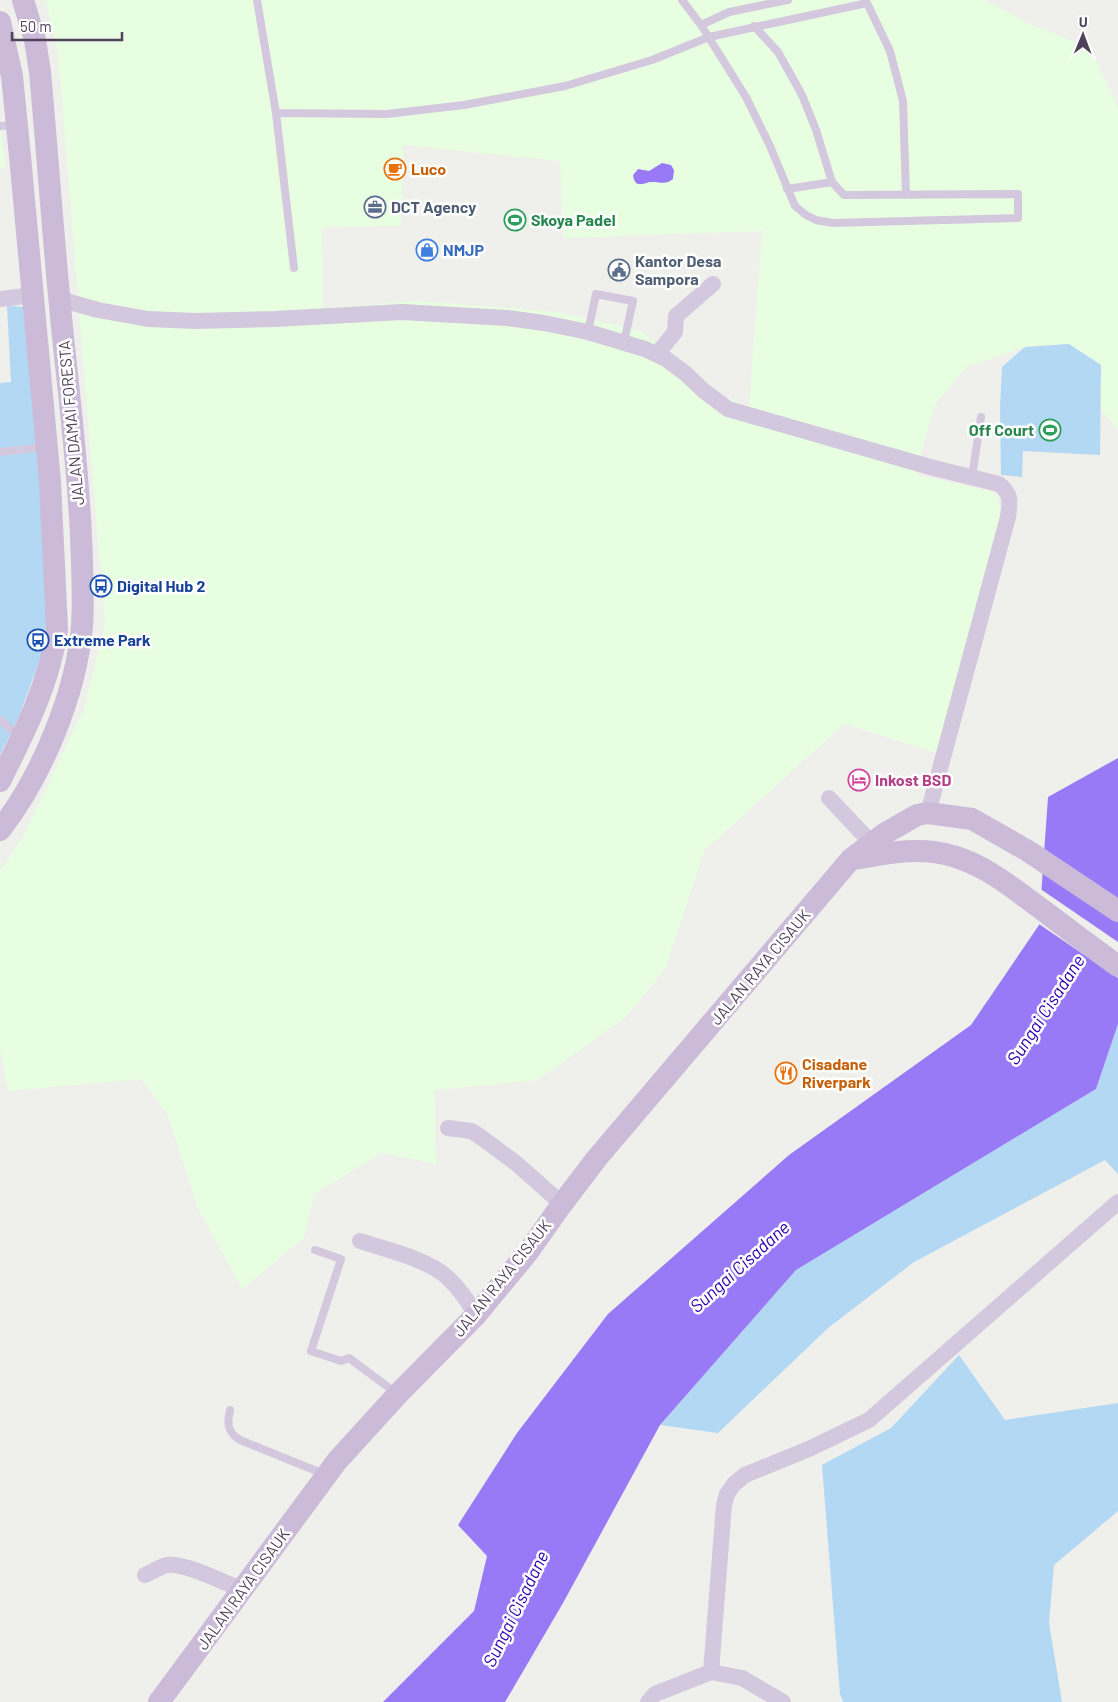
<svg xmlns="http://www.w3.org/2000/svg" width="1118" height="1702" font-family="Barlow,sans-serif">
  <rect width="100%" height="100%" fill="#efefeb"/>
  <path fill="#e8fee0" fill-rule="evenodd" d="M46,0H984L1034,26L1090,48L1118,108V430L1100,408L1101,365L1069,344L1025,347L966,367L934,406L920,458L918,475L989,491L996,495L1001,508L982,593L938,753L844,724L704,851L665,969L626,1017L538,1080L435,1090L436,1164L382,1153L314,1194L304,1238L242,1289L197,1206L168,1115L141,1079L8,1091L0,1047V871L23,837L84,709L105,625L58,54ZM403,145L560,161L563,238L762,231L749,406L724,397L640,331L557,312L420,301L323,308L322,227L401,226Z
    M0,124L6,168L0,169Z"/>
  <path fill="#b2d8f4" d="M7,306L27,307L51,564L45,646L19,716L0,755V383L11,382Z
    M1069,344L1101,365L1100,455L1023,451L1022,477L1001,475L1000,407L1002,367L1025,347Z
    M1118,1024V1174L1105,1160L914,1262L828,1328L718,1433L660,1425L796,1270L1096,1089Z
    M959,1355L1005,1420L1118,1403V1511L1054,1565L1049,1623L1062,1702H843L840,1694L822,1465L891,1428Z"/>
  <path fill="#987af6" d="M662,163L671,165L674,170L673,179C666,185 661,182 653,182C645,181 635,191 633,175L638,169L649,171Z
    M1118,758V1024L1096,1089L796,1270L660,1425L563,1603L505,1702H383L474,1611L487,1556L458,1525L517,1433L608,1314L789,1155L971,1025L1039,925L1048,797Z"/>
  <path fill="#efefeb" d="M1039,888L1118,942V978L1036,922Z"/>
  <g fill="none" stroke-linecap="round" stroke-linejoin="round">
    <path stroke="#d3c8de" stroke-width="8" d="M257,0L276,113L294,268
      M682,0L701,25L746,97L770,146L795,206L806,215L816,220L833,223L1018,218V194L844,195L832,182L816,130L802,95L778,52L754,26
      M701,25L729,12L788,0
      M276,113L387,114L464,105L565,86L652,60L709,37L867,3L890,51L903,101L906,195
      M0,126L15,125
      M787,189L832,182
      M588,332L596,294L633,301L624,342
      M0,452L45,447
      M972,477L981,417
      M0,720L20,737
      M315,1250L341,1259L311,1351L341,1361L349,1358L396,1393
      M230,1410C227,1423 227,1432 240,1440L324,1474"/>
    <path stroke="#d3c8de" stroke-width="16" d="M0,299L33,295
      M59,299L98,310L148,319L195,321L275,319L402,312L507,318L544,323L588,332L645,349L666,359L686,374L704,391L728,409L930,467L999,484C1012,494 1010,502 1008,517L928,813
      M657,354L675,332L676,316L713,284
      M829,798L878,850
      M448,1128L471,1131L478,1135L517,1164L562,1204
      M360,1241C387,1250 425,1258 447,1277C459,1288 468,1301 476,1315
      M145,1575C152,1572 159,1567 167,1565C184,1562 225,1583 243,1590
      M711,1672L742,1678L783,1702
      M648,1702L655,1694L711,1672L724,1505L727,1494L734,1484L745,1475L811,1448L869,1420L1118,1202"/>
    <path stroke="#cbbbd8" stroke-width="22" d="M0,22L12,76L20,156L50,482L57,629C50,682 24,733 0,781
      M0,830C42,776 76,694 82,626C84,596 82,566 81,536C78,469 70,403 63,337C54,249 48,160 40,72L35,40L23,0
      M854,859C880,854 908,849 934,852C977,857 1011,887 1044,911C1069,930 1093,948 1118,966
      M159,1702L337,1461L398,1394L476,1315L528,1252L562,1204L597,1158L851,859L884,834L917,815L928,813L972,819L1028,851L1118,911"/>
  </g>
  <defs>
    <g id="cafe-ring" transform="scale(1.125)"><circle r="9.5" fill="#fff" stroke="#e8710a" stroke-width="1.5"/><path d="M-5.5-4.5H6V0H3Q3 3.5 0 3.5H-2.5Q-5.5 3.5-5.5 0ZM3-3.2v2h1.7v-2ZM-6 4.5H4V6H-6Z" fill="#e8710a"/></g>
    <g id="office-ring" transform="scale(1.125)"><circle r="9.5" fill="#fff" stroke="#5c6f8a" stroke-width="1.5"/><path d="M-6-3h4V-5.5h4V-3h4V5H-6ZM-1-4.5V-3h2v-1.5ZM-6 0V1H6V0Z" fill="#5c6f8a"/></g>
    <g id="stadium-ring" transform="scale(1.125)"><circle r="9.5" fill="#fff" stroke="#2e9e5b" stroke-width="1.5"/><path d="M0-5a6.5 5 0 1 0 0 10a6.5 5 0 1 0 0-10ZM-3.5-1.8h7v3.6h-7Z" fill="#2e9e5b"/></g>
    <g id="shop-ring" transform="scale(1.125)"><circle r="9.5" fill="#fff" stroke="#3f7fe0" stroke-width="1.5"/><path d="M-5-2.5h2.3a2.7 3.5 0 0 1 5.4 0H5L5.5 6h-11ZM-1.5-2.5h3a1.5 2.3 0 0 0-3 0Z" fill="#3f7fe0"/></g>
    <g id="civic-ring" transform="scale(1.125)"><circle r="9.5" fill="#fff" stroke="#5c6f8a" stroke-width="1.5"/><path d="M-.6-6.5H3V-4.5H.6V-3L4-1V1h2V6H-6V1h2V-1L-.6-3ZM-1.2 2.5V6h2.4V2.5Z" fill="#5c6f8a"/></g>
    <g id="bus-ring" transform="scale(1.125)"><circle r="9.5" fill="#fff" stroke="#1a4fb4" stroke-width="1.5"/><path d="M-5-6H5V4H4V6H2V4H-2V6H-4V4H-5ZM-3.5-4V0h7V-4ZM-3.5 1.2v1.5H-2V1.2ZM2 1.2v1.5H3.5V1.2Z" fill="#1a4fb4"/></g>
    <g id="hotel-ring" transform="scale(1.125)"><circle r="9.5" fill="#fff" stroke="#d1479c" stroke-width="1.5"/><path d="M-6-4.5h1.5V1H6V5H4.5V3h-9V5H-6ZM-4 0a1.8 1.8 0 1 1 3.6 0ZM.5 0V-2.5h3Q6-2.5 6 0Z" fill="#d1479c"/></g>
    <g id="restaurant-ring" transform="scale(1.125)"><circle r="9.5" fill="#fff" stroke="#e8710a" stroke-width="1.5"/><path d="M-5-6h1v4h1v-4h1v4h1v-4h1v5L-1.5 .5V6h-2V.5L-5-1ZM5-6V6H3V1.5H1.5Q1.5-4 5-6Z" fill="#e8710a"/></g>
  </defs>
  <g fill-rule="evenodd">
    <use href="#cafe-ring" x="395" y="169"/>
    <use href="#office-ring" x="375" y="207"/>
    <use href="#stadium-ring" x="515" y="220"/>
    <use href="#shop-ring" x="427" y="250"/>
    <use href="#civic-ring" x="619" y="270"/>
    <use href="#stadium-ring" x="1050" y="430"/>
    <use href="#bus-ring" x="101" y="586"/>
    <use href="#bus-ring" x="38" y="640"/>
    <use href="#hotel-ring" x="859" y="780"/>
    <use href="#restaurant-ring" x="786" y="1073"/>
  </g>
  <g text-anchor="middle" stroke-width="5" stroke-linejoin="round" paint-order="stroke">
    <g font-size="16" font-weight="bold" fill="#c56008" stroke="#fff" text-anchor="start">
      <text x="411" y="175">Luco</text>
      <text x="802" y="1070">Cisadane<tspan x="802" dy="18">Riverpark</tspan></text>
    </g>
    <g font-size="16" font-weight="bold" fill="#4e5e75" stroke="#fff" text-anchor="start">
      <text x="391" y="213">DCT Agency</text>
      <text x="635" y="267">Kantor Desa<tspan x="635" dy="18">Sampora</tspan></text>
    </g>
    <g font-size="16" font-weight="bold" fill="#27864d" stroke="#fff" text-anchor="start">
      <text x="531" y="226">Skoya Padel</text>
      <text x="1034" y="436" text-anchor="end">Off Court</text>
    </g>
    <g font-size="16" font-weight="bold" fill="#366cbe" stroke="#fff" text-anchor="start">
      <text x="443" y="256">NMJP</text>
    </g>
    <g font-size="16" fill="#4f425b" stroke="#fff">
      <text transform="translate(71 423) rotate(-95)" y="6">JALAN DAMAI FORESTA</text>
      <text transform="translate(760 967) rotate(-50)" y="6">JALAN RAYA CISAUK</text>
      <text transform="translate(502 1278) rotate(-51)" y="6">JALAN RAYA CISAUK</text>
      <text transform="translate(243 1589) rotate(-54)" y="6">JALAN RAYA CISAUK</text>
    </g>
    <g font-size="16" font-weight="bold" fill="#164399" stroke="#fff" text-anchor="start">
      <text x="117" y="592">Digital Hub 2</text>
      <text x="54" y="646">Extreme Park</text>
    </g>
    <g font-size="16" font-weight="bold" fill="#b23c85" stroke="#fff" text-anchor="start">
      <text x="875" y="786">Inkost BSD</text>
    </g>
    <g font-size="18" font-style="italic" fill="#2b00b0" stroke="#fff">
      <text transform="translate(1046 1010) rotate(-57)" y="6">Sungai Cisadane</text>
      <text transform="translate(740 1267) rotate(-42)" y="6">Sungai Cisadane</text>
      <text transform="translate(516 1609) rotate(-64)" y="6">Sungai Cisadane</text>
    </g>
  </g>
  <g transform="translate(1083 35) rotate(1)" stroke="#ffffff" stroke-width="4" paint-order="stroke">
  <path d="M0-4L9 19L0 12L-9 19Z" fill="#4f425b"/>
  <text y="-8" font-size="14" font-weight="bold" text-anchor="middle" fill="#4f425b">U</text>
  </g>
  <path d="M12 32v8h110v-8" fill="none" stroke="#4f425b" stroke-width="2.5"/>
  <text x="20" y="32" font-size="15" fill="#4f425b" stroke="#ffffff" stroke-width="4" paint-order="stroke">50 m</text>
</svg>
